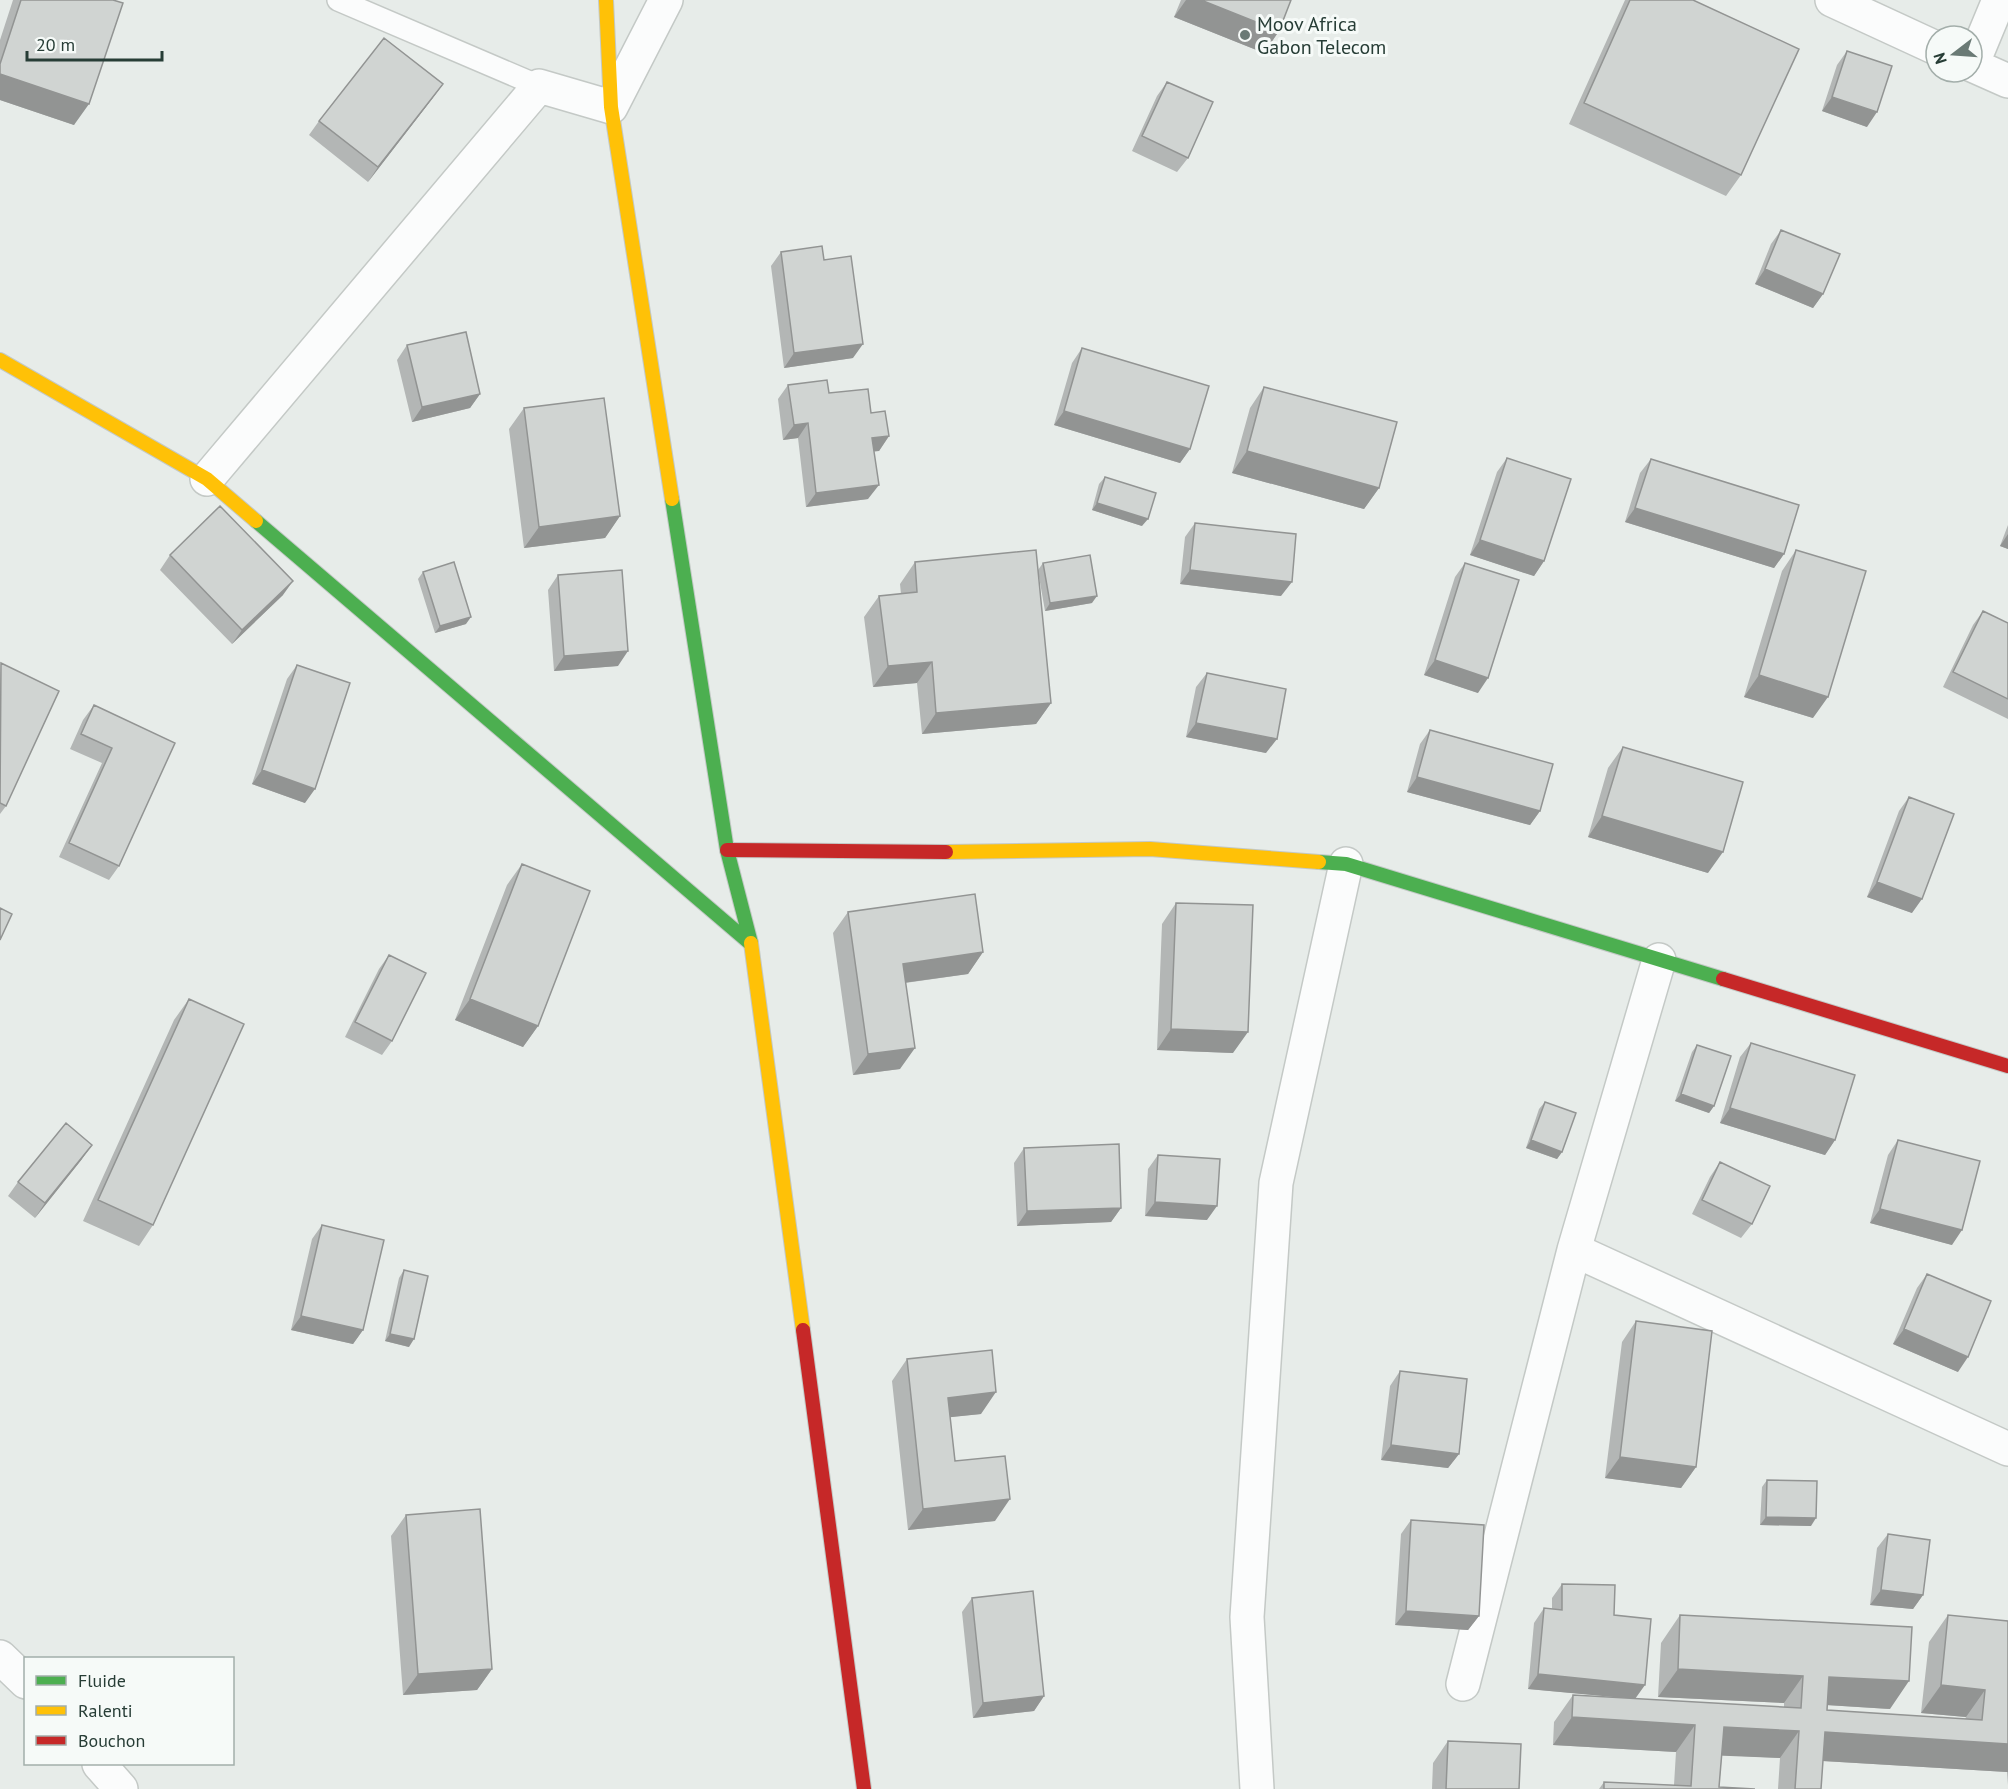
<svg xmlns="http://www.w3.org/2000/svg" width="2008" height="1789" font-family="'PT Sans',sans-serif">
  <rect width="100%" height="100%" fill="#e7ece9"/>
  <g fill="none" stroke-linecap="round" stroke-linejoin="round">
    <g stroke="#c4c9c6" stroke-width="24">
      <path id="lane" d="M338,0L539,86"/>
    </g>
    <g stroke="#c4c9c6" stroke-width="36">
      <path id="street" d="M1832,0L1936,48
        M1972,65L1999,0
        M1972,65L2008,81
        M207,479L539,86L611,107L666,0
        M1574,1250L2008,1449
        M0,1657L26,1682
        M1463,1684L1574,1250L1659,960
        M99,1764L121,1789
        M1257,1789L1247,1617L1276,1183L1346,864"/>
    </g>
    <g stroke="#c3c9c6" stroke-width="16">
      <path id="fast" d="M672,499L727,850L751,943
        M256,521L751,944
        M1319,862L1346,864L1723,979"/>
    </g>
    <g stroke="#c3c9c6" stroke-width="16">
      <path id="slow" d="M606,0L611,107L672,499
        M0,360L207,479L256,521
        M946,852L1150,849L1319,862
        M751,943L803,1330"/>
    </g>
    <g stroke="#c3c9c6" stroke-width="16">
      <path id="jam" d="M727,850L946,852
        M1723,979L2008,1066
        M803,1330L864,1789"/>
    </g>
    <use href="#lane" stroke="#fbfcfc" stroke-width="21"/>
    <use href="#street" stroke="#fbfcfc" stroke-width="33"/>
    <use href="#fast" stroke="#4caf50" stroke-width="14"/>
    <use href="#slow" stroke="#ffc107" stroke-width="14"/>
    <use href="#jam" stroke="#c62828" stroke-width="14"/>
  </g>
  <path fill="#b3b6b5" d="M13,0H113L74,125L0,100V40Z
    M1181,0H1291L1279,31L1264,53L1174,17Z
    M1625,0H1693L1741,175L1726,196L1569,124Z
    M1847,51L1867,127L1822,111L1837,65Z
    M1167,82L1188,158L1177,172L1132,151L1157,96Z
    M443,84L432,99L368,182L309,135L319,121Z
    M1781,230L1823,294L1813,308L1755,284L1771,244Z
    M781,252L824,260L853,358L784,368L771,266Z
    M407,345L480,394L470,408L412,422L397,360Z
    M1082,348L1190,449L1180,463L1054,425L1072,363Z
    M788,385L829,393L871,413L889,436L879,451H874L868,499L806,507L798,438L783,440L778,399Z
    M1264,387L1379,488L1364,509L1232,473L1250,408Z
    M524,408L620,516L605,538L524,548L509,429Z
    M1507,458L1544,561L1534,576L1470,555L1497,472Z
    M1651,459L1784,554L1774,568L1625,522L1640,473Z
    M1105,477L1142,526L1092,510L1099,484Z
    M1195,523L1281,596L1180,584L1185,537Z
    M2008,525V549L2000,546Z
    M1796,550L1813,718L1744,697L1782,571Z
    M170,555L283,595L232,644L160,570Z
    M915,562L1038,570L1043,563L1092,603L1045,611L1038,571L1051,703L1036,724L922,734L917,683L873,687L864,617L879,596L901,594L900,584Z
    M1465,563L1478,693L1424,675L1455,577Z
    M423,572L466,624L435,633L418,579Z
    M558,575L618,666L554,671L548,590Z
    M1983,611L2008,623V719L1943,687L1973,625Z
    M0,664L6,806L0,814Z
    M297,665L305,803L252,784L287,679Z
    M1207,673L1266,753L1186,737L1196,687Z
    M94,705L175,743L119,866L109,880L59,857L102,763L70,749L83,720Z
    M1430,730L1540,811L1530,825L1407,792L1420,744Z
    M1623,747L1708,873L1588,837L1608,768Z
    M1909,797L1912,913L1867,897L1899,811Z
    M522,864L538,1026L523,1047L455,1020L507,885Z
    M1176,903L1233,1053L1157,1050L1162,924Z
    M848,912L983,952L968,974L905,983L900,1069L853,1075L833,933Z
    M389,955L392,1041L382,1055L345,1037L379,969Z
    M189,999L153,1225L139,1246L83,1221L174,1020Z
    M1751,1043L1835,1140L1825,1155L1720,1123L1740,1057Z
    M1697,1045L1714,1106L1709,1113L1675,1101L1692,1052Z
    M1545,1102L1562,1152L1557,1159L1526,1148L1539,1109Z
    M1898,1140L1952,1245L1870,1223L1888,1155Z
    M1024,1148L1121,1208L1111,1222L1017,1226L1014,1163Z
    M1158,1155L1207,1220L1145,1216L1148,1169Z
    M82,1159L35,1218L8,1196L18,1182Z
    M1720,1162L1752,1224L1741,1238L1692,1214L1710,1177Z
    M322,1225L363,1330L353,1344L291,1330L312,1239Z
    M404,1270L409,1347L385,1341L399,1278Z
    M1927,1274L1958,1372L1893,1344L1917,1288Z
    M1636,1321L1696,1467L1681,1488L1605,1478L1622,1342Z
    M907,1359L981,1414L950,1417L955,1461L995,1521L908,1530L892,1381Z
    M1400,1371L1459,1454L1448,1468L1381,1460L1390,1386Z
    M1767,1480L1811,1526L1760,1525L1762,1487Z
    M406,1515L492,1669L477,1690L403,1695L391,1536Z
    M1411,1520L1479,1616L1468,1630L1395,1625L1401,1534Z
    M1888,1534L1923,1595L1913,1609L1870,1605L1877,1548Z
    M1562,1584L1614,1615L1635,1699L1784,1707V1703L1658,1697L1661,1643L1680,1615L1890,1709L1827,1705V1710L1965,1719L1966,1717L1921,1713L1929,1642L1948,1615L2008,1621V1785L2007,1772L1823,1761L1821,1789H1778L1780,1758L1722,1755L1719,1787L1755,1789H1599L1604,1782L1674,1785L1676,1752L1553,1745L1554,1722L1573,1695L1617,1697L1528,1689L1534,1623L1544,1608L1552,1609V1598Z
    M972,1598L1044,1696L1034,1711L973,1718L962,1612Z
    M1448,1741L1519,1789H1432L1433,1763Z"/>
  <path fill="#929493" d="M1186,0H1201L1279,31L1264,53L1174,17Z
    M0,74L89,104L74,125L0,100Z
    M443,84L432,99L368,182L378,167Z
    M1832,97L1877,112L1867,127L1822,111Z
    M1765,269L1823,294L1813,308L1755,284Z
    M863,344L853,358L784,368L794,353Z
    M480,394L470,408L412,422L422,407Z
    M1064,411L1190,449L1180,463L1054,425Z
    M808,423L798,438L783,440L794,425Z
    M889,436L879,451L862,453L872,438Z
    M1247,451L1379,488L1364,509L1232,473Z
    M879,485L868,499L806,507L816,493Z
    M1097,503L1148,519L1142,526L1092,510Z
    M1635,508L1784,554L1774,568L1625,522Z
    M620,516L605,538L524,548L539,527Z
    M2008,534V549L2000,546Z
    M1480,540L1544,561L1534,576L1470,555Z
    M1190,570L1292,582L1281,596L1180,584Z
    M293,581L283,595L232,644L242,630Z
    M1097,596L1092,603L1045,611L1050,603Z
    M471,617L466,624L435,633L440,626Z
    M628,651L618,666L554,671L564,656Z
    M1435,660L1488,678L1478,693L1424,675Z
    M932,662L917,683L873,687L888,666Z
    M1759,675L1828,697L1813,718L1744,697Z
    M1051,703L1036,724L922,734L936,713Z
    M1196,723L1277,739L1266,753L1186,737Z
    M262,770L315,789L305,803L252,784Z
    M1417,777L1540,811L1530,825L1407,792Z
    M1602,816L1723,852L1708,873L1588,837Z
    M1877,882L1922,899L1912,913L1867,897Z
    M983,952L968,974L888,985L903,964Z
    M470,999L538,1026L523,1047L455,1020Z
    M1171,1029L1248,1032L1233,1053L1157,1050Z
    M915,1048L900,1069L853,1075L868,1054Z
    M1681,1094L1714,1106L1709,1113L1675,1101Z
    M1730,1108L1835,1140L1825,1155L1720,1123Z
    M1531,1140L1562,1152L1557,1159L1526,1148Z
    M92,1145L82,1159L35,1218L45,1203Z
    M1155,1202L1217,1206L1207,1220L1145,1216Z
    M1121,1208L1111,1222L1017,1226L1027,1211Z
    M1880,1209L1962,1230L1952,1245L1870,1223Z
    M301,1316L363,1330L353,1344L291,1330Z
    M1904,1329L1968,1357L1958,1372L1893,1344Z
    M390,1334L414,1339L409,1347L385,1341Z
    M996,1392L981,1414L933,1419L948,1398Z
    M1391,1445L1459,1454L1448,1468L1381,1460Z
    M1620,1457L1696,1467L1681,1488L1605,1478Z
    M1010,1499L995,1521L908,1530L923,1509Z
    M1766,1517L1816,1518L1811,1526L1760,1525Z
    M1881,1590L1923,1595L1913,1609L1870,1605Z
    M1406,1611L1479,1616L1468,1630L1395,1625Z
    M492,1669L477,1690L403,1695L418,1674Z
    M1678,1669L1803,1676L1784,1703L1658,1697Z
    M1538,1674L1645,1685L1635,1699L1528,1689Z
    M1829,1677L1909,1681L1890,1709L1810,1704Z
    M1941,1685L1985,1690L1966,1717L1921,1713Z
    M1044,1696L1034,1711L973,1718L983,1703Z
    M1572,1717L1695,1725L1676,1752L1553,1745Z
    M1724,1727L1799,1731L1780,1758L1705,1755Z
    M1825,1732L2008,1744V1772H2007L1806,1760Z"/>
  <path fill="#d0d4d2" stroke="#929493" stroke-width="1.5" d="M21,0H113L123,3L89,104L0,74V64Z
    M1201,0H1291L1279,31Z
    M1630,0H1693L1799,49L1741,175L1584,103Z
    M384,38L443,84L378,167L319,121Z
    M1847,51L1892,66L1877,112L1832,97Z
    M1167,82L1213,102L1188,158L1142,136Z
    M1781,230L1840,254L1823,294L1765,269Z
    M822,246L824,260L851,256L863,344L794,353L781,252Z
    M466,332L480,394L422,407L407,345Z
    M1082,348L1209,386L1190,449L1064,411Z
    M827,380L829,393L868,389L871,413L885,411L889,436L872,438L879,485L816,493L808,423L794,425L788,385Z
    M1264,387L1397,422L1379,488L1247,451Z
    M604,398L620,516L539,527L524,408Z
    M1507,458L1571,479L1544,561L1480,540Z
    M1651,459L1799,505L1784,554L1635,508Z
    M1105,477L1156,493L1148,519L1097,503Z
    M220,506L293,581L242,630L170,555Z
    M1195,523L1296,534L1292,582L1190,570Z
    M1036,550L1051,703L936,713L932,662L888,666L879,596L917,592L915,562Z
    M1796,550L1866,571L1828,697L1759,675Z
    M1090,555L1097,596L1050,603L1043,563Z
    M454,562L471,617L440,626L423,572Z
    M1465,563L1519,580L1488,678L1435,660Z
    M622,570L628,651L564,656L558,575Z
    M1983,611L2008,623V699L1953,672Z
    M1,663L59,691L6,806L0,803Z
    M297,665L350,683L315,789L262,770Z
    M1207,673L1286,689L1277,739L1196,723Z
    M94,705L175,743L119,866L69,843L112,748L81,734Z
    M1430,730L1553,764L1540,811L1417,777Z
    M1623,747L1743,782L1723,852L1602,816Z
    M1909,797L1954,814L1922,899L1877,882Z
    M522,864L590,891L538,1026L470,999Z
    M975,894L983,952L903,964L915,1048L868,1054L848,912Z
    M1176,903L1253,905L1248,1032L1171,1029Z
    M0,908L12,914L0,940Z
    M389,955L426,973L392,1041L355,1022Z
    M189,999L244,1024L153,1225L98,1200Z
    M1751,1043L1855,1075L1835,1140L1730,1108Z
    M1697,1045L1731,1056L1714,1106L1681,1094Z
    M1545,1102L1576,1113L1562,1152L1531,1140Z
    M66,1123L92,1145L45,1203L18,1182Z
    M1898,1140L1980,1161L1962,1230L1880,1209Z
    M1119,1144L1121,1208L1027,1211L1024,1148Z
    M1158,1155L1220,1159L1217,1206L1155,1202Z
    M1720,1162L1770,1186L1752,1224L1702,1200Z
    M322,1225L384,1240L363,1330L301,1316Z
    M404,1270L428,1276L414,1339L390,1334Z
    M1927,1274L1991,1301L1968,1357L1904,1329Z
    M1636,1321L1712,1331L1696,1467L1620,1457Z
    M992,1350L996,1392L948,1398L955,1461L1005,1456L1010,1499L923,1509L907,1359Z
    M1400,1371L1467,1379L1459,1454L1391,1445Z
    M1767,1480L1817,1481L1816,1518L1766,1517Z
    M480,1509L492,1669L418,1674L406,1515Z
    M1411,1520L1484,1525L1479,1616L1406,1611Z
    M1888,1534L1930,1540L1923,1595L1881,1590Z
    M1562,1584L1615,1585L1614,1615L1651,1619L1645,1685L1538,1674L1544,1608L1562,1610Z
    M1033,1591L1044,1696L983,1703L972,1598Z
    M1680,1615L1912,1627L1909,1681L1829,1677L1827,1710L1982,1720L1985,1690L1941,1685L1948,1615L2008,1621V1744L1825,1732L1821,1789H1795L1799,1731L1724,1727L1719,1787L1755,1789H1604V1782L1691,1786L1695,1725L1572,1717L1573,1695L1801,1708L1803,1676L1678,1669Z
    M1448,1741L1521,1744L1519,1789H1446Z"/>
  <circle fill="#6a7a75" stroke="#f6faf8" stroke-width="2" cx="1245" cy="35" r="6"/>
  <g text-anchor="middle" stroke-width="6" stroke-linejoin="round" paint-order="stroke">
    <g font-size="20" fill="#273d36" stroke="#f6faf8" text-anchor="start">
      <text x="1257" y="31">Moov Africa<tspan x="1257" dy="23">Gabon Telecom</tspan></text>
    </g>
  </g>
  <rect x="24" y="1657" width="210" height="108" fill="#f6faf8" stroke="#a3aeaa" stroke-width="1.5"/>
  <rect x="36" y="1676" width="30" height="9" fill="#4caf50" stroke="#a3aeaa" stroke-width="1.5"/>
  <text x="78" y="1687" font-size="18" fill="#273d36">Fluide</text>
  <rect x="36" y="1706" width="30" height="9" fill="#ffc107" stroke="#a3aeaa" stroke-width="1.5"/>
  <text x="78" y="1717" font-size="18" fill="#273d36">Ralenti</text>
  <rect x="36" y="1736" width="30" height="9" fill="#c62828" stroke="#a3aeaa" stroke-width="1.5"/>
  <text x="78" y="1747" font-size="18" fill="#273d36">Bouchon</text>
  <g transform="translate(1954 54) rotate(253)"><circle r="28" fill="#f6faf8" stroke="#a3aeaa" stroke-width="1.5"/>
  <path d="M0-4.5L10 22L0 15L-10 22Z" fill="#6a7a75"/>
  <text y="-9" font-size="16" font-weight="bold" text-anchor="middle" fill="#273d36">N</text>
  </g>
  <path d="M27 51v9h135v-9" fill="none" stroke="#273d36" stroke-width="3"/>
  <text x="36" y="51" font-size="18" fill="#273d36" stroke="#f6faf8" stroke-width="4.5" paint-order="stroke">20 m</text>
</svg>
